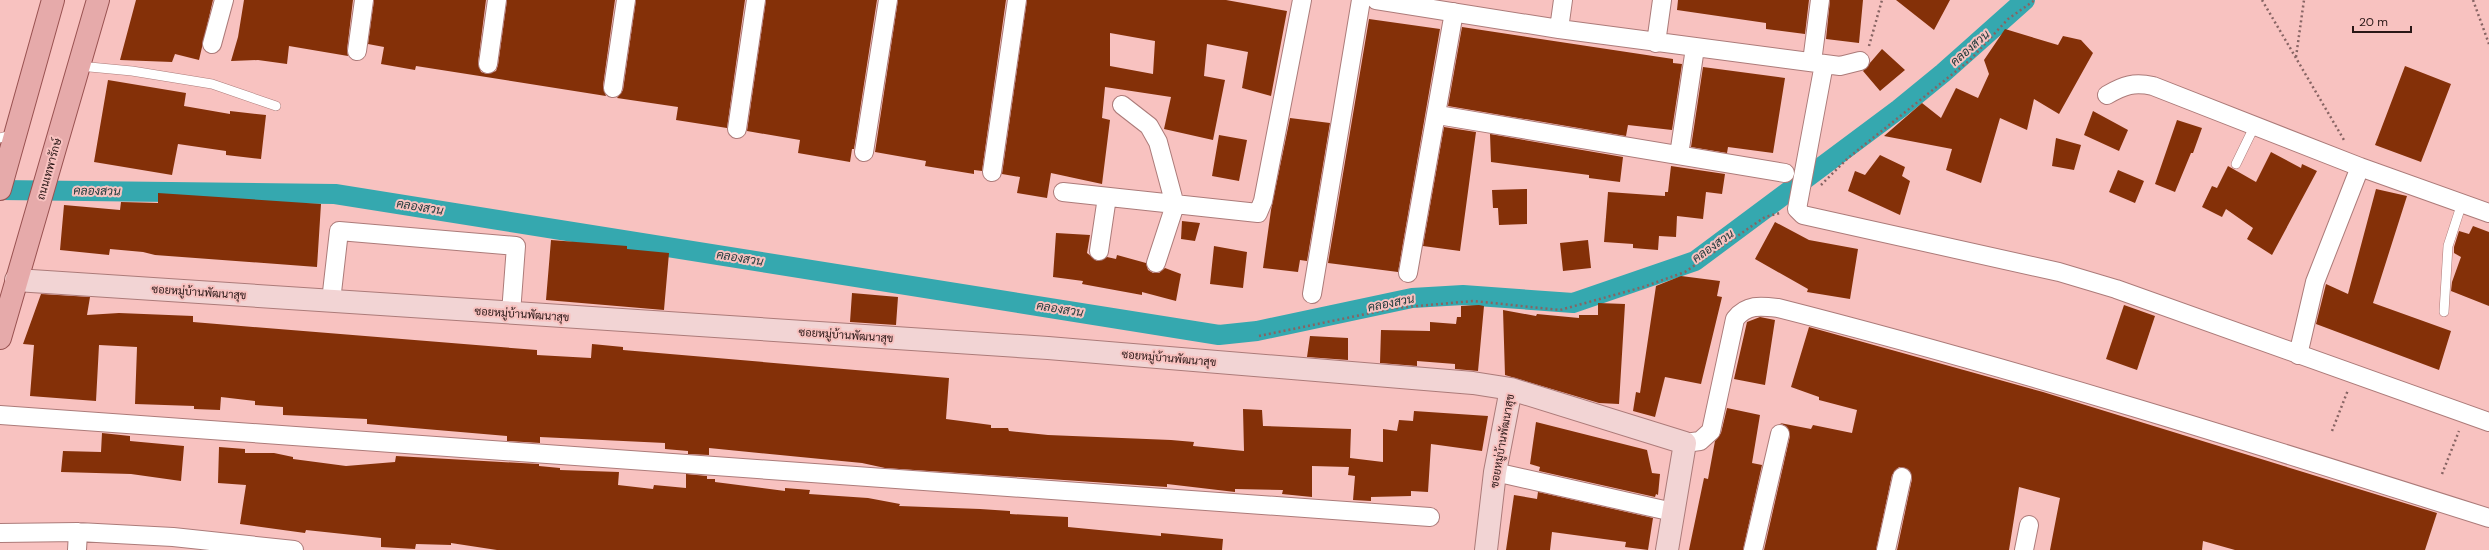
<svg xmlns="http://www.w3.org/2000/svg" width="2489" height="550" font-family="'DM Sans',Sarabun,sans-serif">
  <rect width="100%" height="100%" fill="#f8c2c0"/>
  <g fill="none" stroke-linecap="round" stroke-linejoin="round">
    <path stroke="#35a8af" stroke-width="20" d="M0,190L335,194L1219,335L1257,331L1412,298L1463,295L1573,303L1695,261L1899,109L1943,73L2025,0"/>
  </g>
  <path fill="#843008" fill-rule="evenodd" d="M136,0H213L199,60L175,54L172,62L120,60Z
    M244,0H353L347,50L348,56L289,46L287,64L258,60L231,61L238,37Z
    M374,0H486L478,63L481,72L487,74L496,71L498,65L507,0H615L603,86L606,96L416,66L415,70L381,64L384,47L368,44Z
    M636,0H745L727,128L676,120L678,107L617,98L623,90Z
    M766,0H877L854,149H852L850,162L798,153L800,140L747,131Z
    M898,0H1006L982,171L974,170V174L925,166L926,161L875,152Z
    M1027,0H1226L1287,11L1271,96L1242,88L1248,52L1207,44L1204,76L1225,80L1213,140L1164,129L1171,97L1105,87L1102,118L1110,120L1102,184L1051,173L1047,198L1017,193L1020,177L1002,174ZM1110,33L1155,41L1153,74L1110,66Z
    M1678,0H1809L1805,34L1766,29V23L1677,10Z
    M1830,0H1863L1859,43L1826,39Z
    M1896,0H1950L1934,30Z
    M1369,19L1440,29L1398,272L1328,263Z
    M1462,27L1673,59V63L1682,64L1672,130L1628,125L1626,136L1448,106Z
    M2005,29L2058,45L2063,36L2081,40L2093,53L2059,114L2034,99L2027,130L2000,118L1981,183L1946,170L1952,149L1884,136L1922,103L1941,118L1956,88L1978,98L1989,74L1984,60Z
    M1882,49L1905,70L1880,91L1863,71Z
    M2405,66L2451,84L2421,162L2375,145Z
    M1703,67L1785,78L1773,153L1728,147L1727,153L1691,147Z
    M108,80L186,93L184,106L230,114V111L266,115L261,159L226,155V151L178,144L172,175L94,162Z
    M2093,111L2128,130L2119,151L2084,135Z
    M1290,118L1330,123L1307,261L1300,260L1298,272L1263,268L1271,210Z
    M2177,120L2202,128L2193,153H2191L2175,192L2155,184Z
    M1444,127L1476,132L1460,251L1423,246Z
    M1490,134L1623,157L1620,182L1589,178V175L1491,162Z
    M1219,135L1247,140L1239,181L1212,176Z
    M2056,138L2081,145L2074,170L2052,166Z
    M2271,152L2301,168L2302,164L2317,171L2272,255L2247,239L2253,228L2226,209L2222,217L2202,207L2212,186L2217,188L2228,166L2256,182Z
    M1880,155L1905,167L1902,176L1910,181L1900,215L1848,191L1855,171L1865,175Z
    M1671,166L1725,174L1722,194L1706,192L1703,219L1677,216L1676,237L1659,236L1658,250L1633,248V244L1604,242L1608,192L1665,196V192H1668Z
    M2118,170L2144,181L2135,203L2109,192Z
    M1527,189V224L1499,225L1498,208H1493L1492,190Z
    M2376,189L2407,196L2373,303L2451,331L2439,370L2316,324L2326,284L2348,294Z
    M158,193L321,204L317,267L155,255L143,252L110,249L109,255L60,250L64,205L120,210L121,202L158,203Z
    M1182,221L1200,223L1195,241L1181,239Z
    M1775,222L1809,240L1858,249L1850,299L1807,292L1808,289L1755,259Z
    M2473,226L2489,232V306L2451,291L2452,282L2461,257L2454,253V247L2459,231L2469,234Z
    M1056,233L1090,235L1087,253L1097,261L1107,257L1116,259L1117,255L1146,263L1148,270L1153,273H1159L1165,268L1181,274L1176,301L1142,292V295L1082,284L1083,281L1053,277Z
    M551,240L627,246V249L669,253L664,310L546,300Z
    M1588,240L1591,268L1563,271L1560,243Z
    M1214,246L1247,252L1243,288L1210,284Z
    M1681,276L1720,281L1717,296L1722,297L1701,384L1665,377L1655,417L1633,411L1636,392L1640,393L1656,286Z
    M852,293L898,297L896,325L850,322Z
    M41,294L90,297L87,315L119,313L193,316V322L537,350V355L591,358L592,344L623,347V350L949,378L946,419L991,425V428H1008L1009,431L1048,435L1171,440L1194,442L1193,446L1244,451L1243,409L1262,410L1263,426L1351,429L1350,458L1383,462V429L1397,431L1399,420L1413,421L1414,411L1488,416L1482,451L1431,444L1428,492L1411,491V496L1371,497V501L1353,500L1355,476L1348,475L1349,467L1312,466V497L1282,494L1283,490L1235,489V492L1167,484V487L885,468L862,463L709,448V455L688,454V451L665,449V443L540,437V443L507,441V436L367,424V419L283,415V407L255,405V401L221,397L220,410L194,409V406L135,404L137,347L99,345L96,401L30,396L34,345L23,344Z
    M1598,303L1625,304L1619,404L1599,403L1505,375L1503,310L1536,316L1537,314L1579,318V315H1598Z
    M1479,305L1484,306L1478,371L1455,369V364L1417,361V366L1380,363L1381,330L1430,331V322L1456,324L1457,317H1461V306Z
    M2124,305L2155,316L2137,370L2106,359Z
    M1760,317L1775,320L1765,385L1734,379L1747,322Z
    M1809,327L2043,392L2437,513L2425,550H2235L2203,541L2202,550H2050L2060,498L2019,487L2009,550H1897L1912,479L1909,470L1899,467L1892,475L1876,550H1764L1790,436L1787,427L1780,423L1811,429L1813,425L1852,433L1857,410L1819,400V397L1791,387Z
    M1310,336L1348,338V360L1307,357Z
    M1727,408L1760,415L1752,463L1762,465L1743,550H1689L1704,478L1708,479L1715,441L1721,433Z
    M1536,422L1647,450L1652,473L1660,474L1658,495L1656,494L1655,497L1539,471L1540,467L1530,464Z
    M102,433L130,436V441L184,446L181,481L131,474L61,472L63,451L101,452Z
    M219,447L245,449V453H274L293,457V459L346,466L395,462L396,456L539,464V466L560,468V470L619,472L618,485L653,489L654,485L686,488V474L707,476V479H715V482L785,491V488L810,490L809,494L868,498L900,504L899,506L980,509L1010,511V514L1068,517V527L1161,536V533L1223,539L1222,550H497L451,543V545L416,544L415,549L381,547V538L306,530L305,533L240,524L246,485L218,483Z
    M1538,492L1653,518L1648,550L1625,547L1626,542L1552,532L1550,550H1506L1514,495L1537,499Z"/>
  <g fill="none" stroke-linecap="round" stroke-linejoin="round">
    <g stroke="#ac7b79" stroke-width="10">
      <path id="lane" d="M79,66L132,71L212,84L276,106
        M0,138L15,134
        M2236,164L2255,125
        M2444,312L2448,246L2462,203"/>
    </g>
    <g stroke="#ac7b79" stroke-width="20">
      <path id="street" d="M1376,0L1559,29L1840,66L1860,61
        M1559,29L1563,0
        M1656,43L1662,0
        M212,44L224,0
        M357,51L364,0
        M1812,62L1820,0
        M488,64L497,0
        M1824,64L1797,209L1803,215L2059,272L2116,289L2489,422
        M613,88L626,0
        M2107,95C2124,85 2134,82 2153,86L2360,167L2489,213
        M1122,105L1149,126L1158,142L1175,205L1156,263
        M1438,115L1785,173
        M737,129L756,0
        M864,152L888,0
        M1679,155L1695,48
        M992,172L1017,0
        M1063,192L1258,213L1263,201L1302,0
        M1099,251L1107,197
        M1408,273L1454,12
        M1312,294L1361,0
        M331,301L339,231L516,246L511,313
        M2298,355L2315,282L2360,167
        M0,415L1430,517
        M1685,443L1700,441L1711,431L1735,319C1747,304 1761,306 1778,308C2018,369 2253,443 2489,518
        M1495,472L1673,512
        M0,533L78,532L173,537L294,550
        M77,550L78,532
        M1753,550L1780,434
        M1886,550L1902,477
        M2024,550L2029,525"/>
    </g>
    <g stroke="#ac7b79" stroke-width="24">
      <path id="secondary" d="M16,280L1048,348L1473,383L1511,389L1685,443L1667,550
        M1486,550L1495,472L1511,389"/>
    </g>
    <g stroke="#995251" stroke-width="24">
      <path id="primary" d="M0,189L53,0
        M0,338L98,0"/>
    </g>
    <path stroke="#876463" stroke-width="2.5" stroke-dasharray="2 3" stroke-linecap="butt" d="M2262,0L2344,140
      M2473,0L2489,44
      M1869,46L1882,0
      M2296,57L2304,0
      M1821,185L1848,158L1970,60L2008,19L2035,0
      M1259,336L1395,308L1473,301L1560,310L1643,287L1685,272L1765,217L1780,213
      M2332,431L2348,390
      M2442,474L2459,431"/>
    <use href="#lane" stroke="#fff" stroke-width="9"/>
    <use href="#street" stroke="#fff" stroke-width="18"/>
    <use href="#secondary" stroke="#f2d4d4" stroke-width="22"/>
    <use href="#primary" stroke="#e6aaaa" stroke-width="22"/>
  </g>
  <g text-anchor="middle" stroke-width="4" stroke-linejoin="round" paint-order="stroke">
    <g font-size="11" fill="#2a1716" stroke="#f8c2c0">
      <text transform="translate(49 169) rotate(-74)" y="4">ถนนเทพารักษ์</text>
      <text transform="translate(199 292) rotate(4)" y="4">ซอยหมู่บ้านพัฒนาสุข</text>
      <text transform="translate(522 314) rotate(4)" y="4">ซอยหมู่บ้านพัฒนาสุข</text>
      <text transform="translate(846 335) rotate(4)" y="4">ซอยหมู่บ้านพัฒนาสุข</text>
      <text transform="translate(1169 358) rotate(5)" y="4">ซอยหมู่บ้านพัฒนาสุข</text>
      <text transform="translate(1502 441) rotate(-80)" y="4">ซอยหมู่บ้านพัฒนาสุข</text>
    </g>
    <g font-size="12" font-style="italic" fill="#223b3c" stroke="#f8c2c0">
      <text transform="translate(1970 48) rotate(-41)" y="4">คลองสวน</text>
      <text transform="translate(97 191) rotate(1)" y="4">คลองสวน</text>
      <text transform="translate(420 207) rotate(9)" y="4">คลองสวน</text>
      <text transform="translate(1713 246) rotate(-35)" y="4">คลองสวน</text>
      <text transform="translate(740 258) rotate(9)" y="4">คลองสวน</text>
      <text transform="translate(1391 303) rotate(-11)" y="4">คลองสวน</text>
      <text transform="translate(1060 309) rotate(9)" y="4">คลองสวน</text>
    </g>
  </g>
  <path d="M2353 26v6h58v-6" fill="none" stroke="#2a1716" stroke-width="2"/>
  <text x="2359" y="26" font-size="12" fill="#2a1716" stroke="#f8c2c0" stroke-width="3" paint-order="stroke">20 m</text>
</svg>
